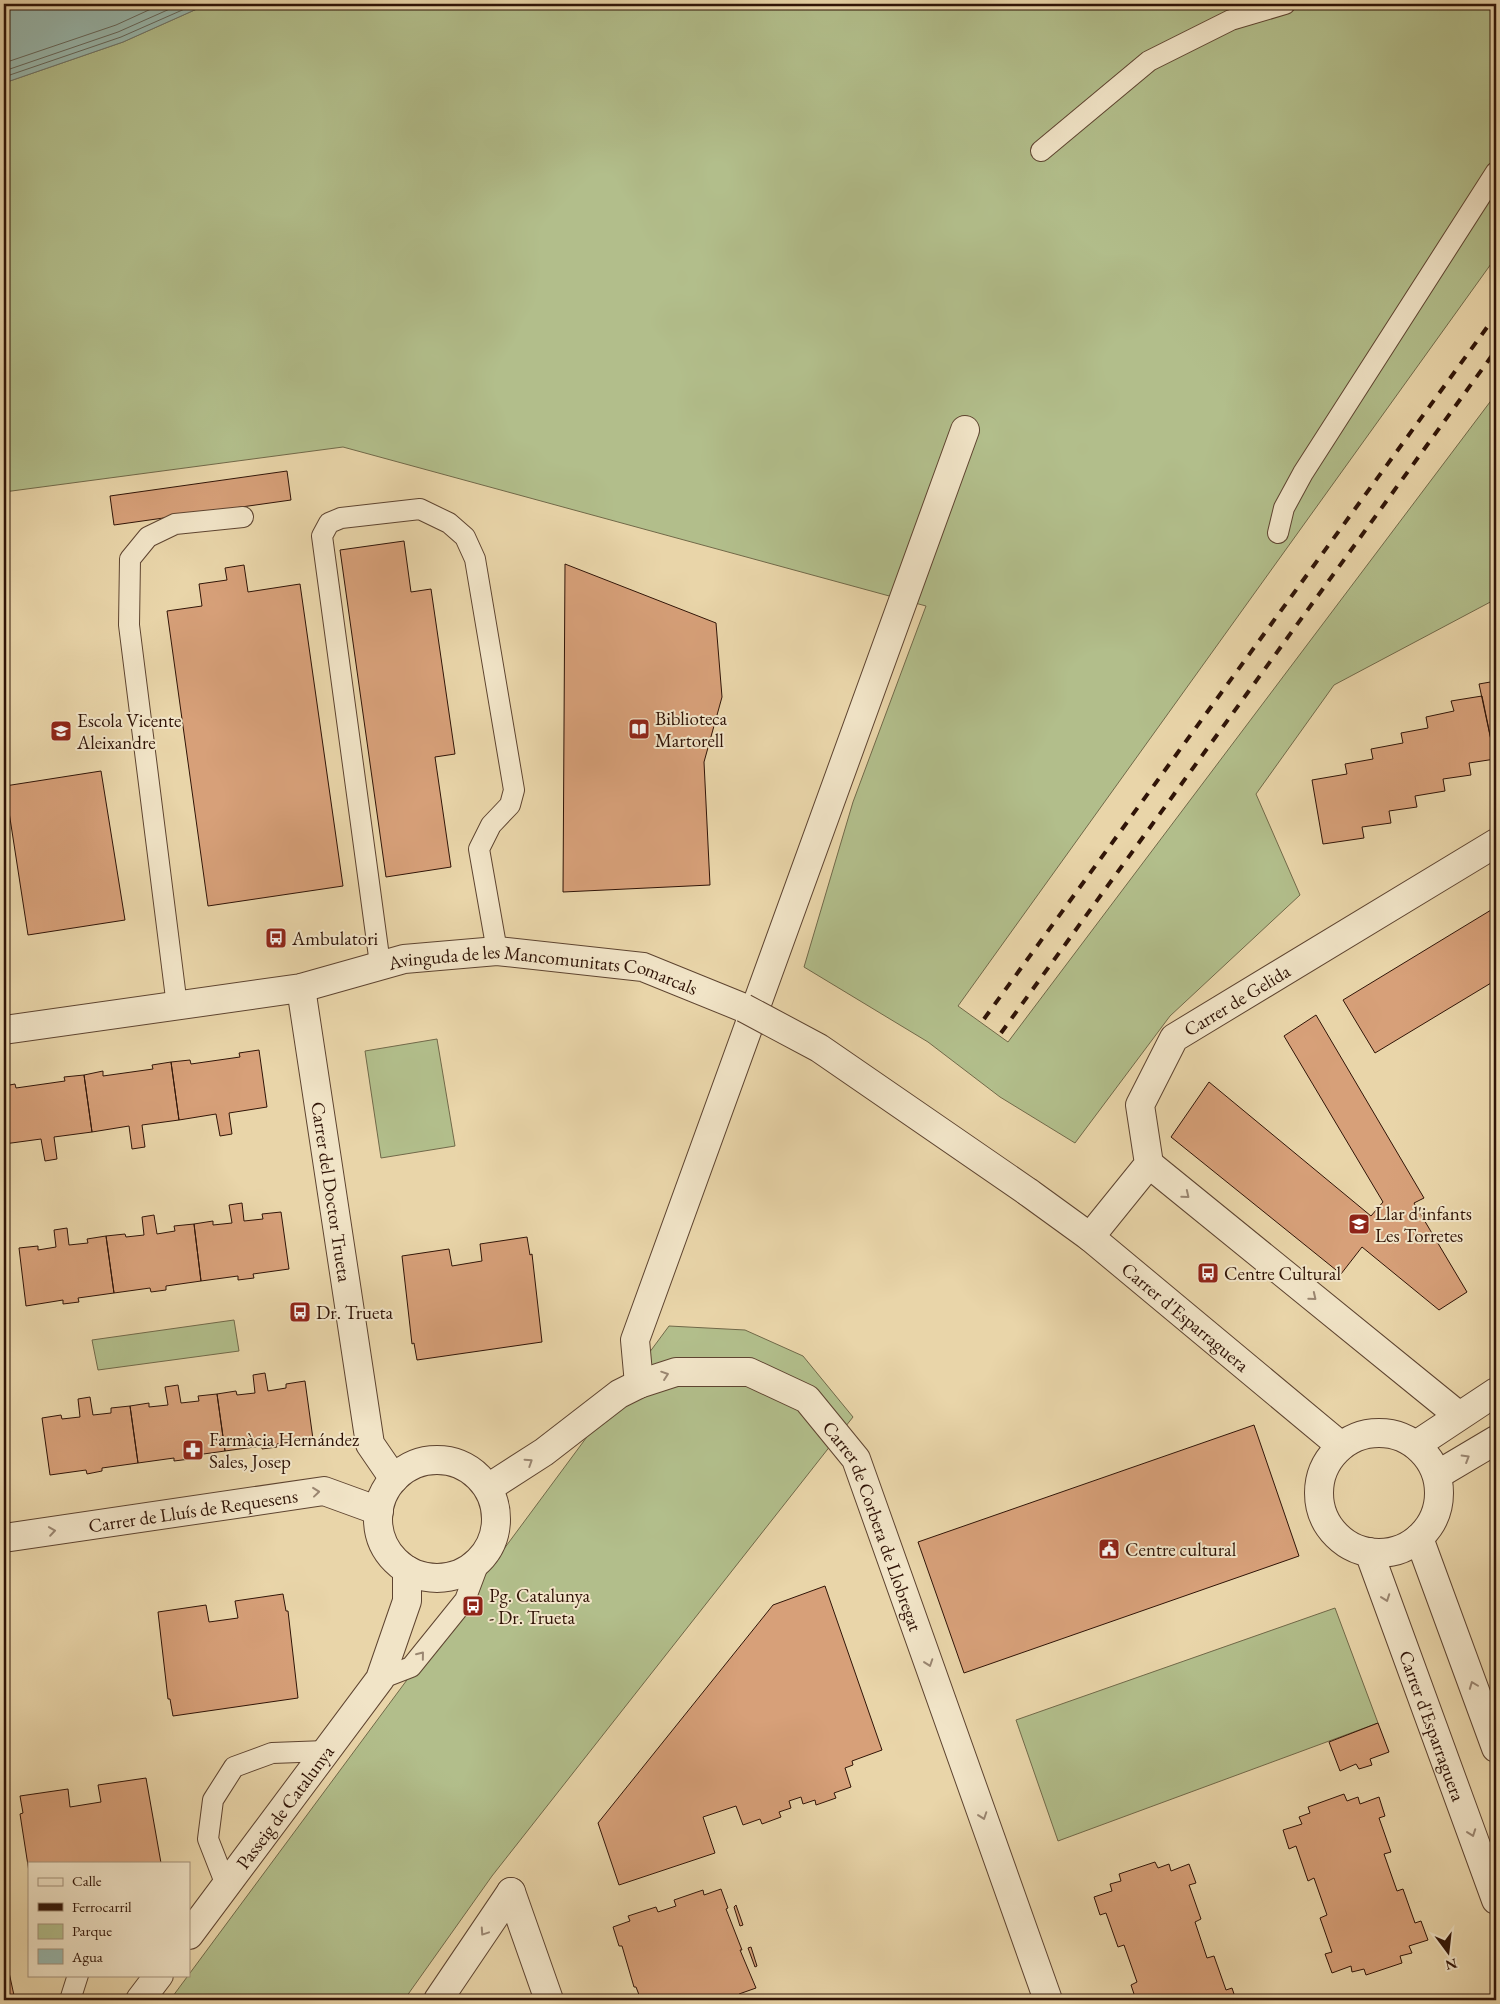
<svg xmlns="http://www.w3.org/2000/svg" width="1500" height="2004" font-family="'EB Garamond',serif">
  <rect width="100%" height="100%" fill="#e9d5a9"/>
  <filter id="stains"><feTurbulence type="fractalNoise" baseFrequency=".004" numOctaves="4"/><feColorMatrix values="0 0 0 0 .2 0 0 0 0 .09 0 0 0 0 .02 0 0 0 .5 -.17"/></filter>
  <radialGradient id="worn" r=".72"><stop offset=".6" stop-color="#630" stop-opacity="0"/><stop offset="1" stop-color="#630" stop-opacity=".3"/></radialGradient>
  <path fill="#b2be8b" stroke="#716949" d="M208,4H1496V257L958,1006L1008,1042L1496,394V599L1334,685L1256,794L1300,895L1170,1016L1075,1143L1000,1097L928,1042L804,967L853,802L926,606L343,447L4,492V83L123,42Z
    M437,1039L455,1146L381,1158L365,1051Z
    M234,1320L239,1351L98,1370L92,1340Z
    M669,1326L745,1330L803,1356L853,1417L492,1876L404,2000H170Z
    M1335,1608L1378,1723L1058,1841L1016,1720Z"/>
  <path fill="#98b8ae" stroke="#6e766b" d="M4,4H208L123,42L4,83Z"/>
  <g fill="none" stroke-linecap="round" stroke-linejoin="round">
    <path stroke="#64665a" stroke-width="1" d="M4,63L116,25L162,4
      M4,71L118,32L181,4
      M4,77L121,37L196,4"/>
  </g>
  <path fill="#d7a079" stroke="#301407" d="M287,471L291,500L114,525L110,496Z
    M404,541L411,592L431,589L455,754L435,757L451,867L386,877L340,550Z
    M565,564L716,623L722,697L704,762L710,885L563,892Z
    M244,565L248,592L300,584L343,886L208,906L167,611L202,606L199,584L227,580L225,568Z
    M1496,681V759H1495L1479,684Z
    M1482,696L1495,759L1469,763L1471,775L1443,779L1445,791L1415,796L1417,807L1389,811L1391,823L1362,827L1364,838L1323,844L1312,780L1347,774L1345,764L1373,759L1371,749L1403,743L1401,733L1428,728L1426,717L1454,711L1451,701Z
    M101,771L125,920L28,935L5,786Z
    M1496,907V980L1375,1053L1343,1000Z
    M1316,1015L1424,1198L1414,1203L1467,1292L1439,1310L1362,1247L1341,1274L1171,1137L1209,1082L1371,1216L1383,1202L1284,1036Z
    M259,1050L267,1107L229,1113L232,1134L220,1136L216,1114L179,1120L171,1062L190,1060L191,1064L240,1057L239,1053Z
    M171,1062L179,1120L142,1125L145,1147L132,1149L129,1126L92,1132L84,1075L103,1071V1076L153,1069L152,1065Z
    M84,1075L92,1132L54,1137L57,1159L45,1161L41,1139L4,1144V1086L15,1084L16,1088L65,1081L64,1077Z
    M242,1203L244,1221L263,1219L262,1214L281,1212L289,1269L253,1274L254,1278L238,1280V1276L201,1281L194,1224L213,1221V1225L232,1223L229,1205Z
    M154,1215L157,1234L175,1231L174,1226L194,1224L201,1281L166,1286V1290L151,1292L150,1288L114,1293L106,1236L125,1234L126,1237L144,1235L142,1217Z
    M67,1228L69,1245L88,1243L87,1239L106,1236L114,1293L78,1298L79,1302L63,1304V1300L26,1306L19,1248L38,1246V1250L56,1247L54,1230Z
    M527,1237L530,1255L532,1254L542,1342L417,1360L414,1343L412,1344L402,1256L449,1249L452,1266L482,1261L480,1244Z
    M265,1373L268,1391L286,1388V1384L305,1381L313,1439L277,1444V1447L262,1449V1446L225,1451L217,1394L236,1391L237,1395L255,1393L253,1375Z
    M178,1385L181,1403L199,1401L198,1396L217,1394L225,1451L189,1456L190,1459L174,1461V1458L138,1463L130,1406L149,1403V1407L168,1405L165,1387Z
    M90,1397L93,1415L111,1413V1408L130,1406L138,1463L102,1468V1471L87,1474L86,1470L50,1475L42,1418L61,1415L62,1419L80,1417L78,1399Z
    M1254,1425L1299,1556L964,1673L918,1542Z
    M825,1586L882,1750L852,1761L853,1765L845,1768L851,1787L834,1793L836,1798L816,1805L815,1800L803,1804L801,1797L789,1801L791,1808L779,1812L781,1817L762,1824L760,1819L743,1825L736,1806L703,1817L715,1853L619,1885L598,1823L773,1605Z
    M283,1594L286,1611H288L298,1698L173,1716L170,1699H168L158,1612L206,1605L209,1622L238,1618L235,1601Z
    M1378,1723L1389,1752L1370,1759L1372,1765L1359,1769L1356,1764L1340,1771L1329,1742Z
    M146,1778L161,1863H29V1872L20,1814L23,1813L20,1796L68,1789L70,1807L101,1802L98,1785Z
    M1344,1794L1347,1801L1358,1797L1360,1804L1379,1797L1385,1816L1379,1818L1391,1852L1384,1854L1397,1891L1403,1889L1415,1923L1421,1921L1428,1940L1409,1946L1412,1953L1400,1956L1402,1963L1366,1975L1364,1969L1352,1972L1351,1966L1332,1973L1325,1954L1332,1952L1320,1918L1327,1915L1314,1878L1308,1881L1296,1846L1289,1849L1283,1830L1302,1824L1299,1817L1310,1813L1308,1807Z
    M1155,1862L1158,1868L1169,1864L1171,1871L1189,1864L1196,1883L1189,1885L1201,1919L1195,1922L1207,1958L1214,1956L1226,1990L1232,1988L1236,2000H1136L1131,1985L1137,1982L1124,1945L1118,1947L1106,1913L1100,1915L1094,1897L1112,1891L1110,1884L1121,1881L1119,1874Z
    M721,1889L728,1908L726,1909L742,1950H740L756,1988L739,1994L741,1999L737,2000H706L705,1998L698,2000H641L636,1987H634L622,1946H619L613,1927L630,1921L628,1916L656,1907L658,1912L676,1906L674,1900L703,1890L704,1895Z
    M736,1905L743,1925L740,1926L734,1907Z
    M751,1947L757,1966L755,1967L748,1948Z
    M4,1963H7L15,2000H4Z"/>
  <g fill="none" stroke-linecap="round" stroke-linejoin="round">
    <g stroke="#5e4430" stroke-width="22">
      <path id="service" d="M1041,151L1149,61L1231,20L1285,4
        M1278,533L1284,508L1303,473L1496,172
        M380,964L322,536L329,523L341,518L420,509L449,523L465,537L475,559L514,790L510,805L491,825L479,849L497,951
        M177,1006L129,625L130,559L148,537L175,524L243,517
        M380,1679L411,1667L465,1600L480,1560
        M226,1885L208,1839L213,1800L234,1767L272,1753L326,1751
        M70,2000L78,1975"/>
    </g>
    <g stroke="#5e4430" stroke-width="30">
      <g id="minor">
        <path id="s1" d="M301,988L370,1444L394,1479"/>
        <path id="s2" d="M4,1030L301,988L404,959L497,951L643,967L744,1008"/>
        <path d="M1149,1164L1458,1415"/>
        <path id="s3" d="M1028,1192L1090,1237L1341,1446"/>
        <path id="s4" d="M1090,1237L1149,1164L1140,1105L1174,1038L1496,843"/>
        <path d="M639,1384L635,1340L965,430"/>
        <circle cx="1379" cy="1493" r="60"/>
        <path d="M1416,1445L1496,1392"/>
        <circle cx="437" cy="1519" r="59"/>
        <path d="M1437,1475L1496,1440"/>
        <path id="s5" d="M488,1488L544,1452L619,1394L639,1384L676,1372H749L807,1399L856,1459L1048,2000"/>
        <path id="s6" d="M4,1538L324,1491L379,1511"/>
        <path d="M1419,1538L1496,1748"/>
        <path id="s7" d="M1369,1552L1496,1900"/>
        <path d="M511,1892L549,2000"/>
        <path id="s8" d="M189,1935L380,1679L407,1601V1570"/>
        <path d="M140,2000L159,1975"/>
        <path d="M438,2000L511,1892"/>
      </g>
    </g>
    <use href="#service" stroke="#f1e4c7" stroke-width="20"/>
    <use href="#minor" stroke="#f1e4c7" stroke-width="28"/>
    <path stroke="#301407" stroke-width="4" stroke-dasharray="9 9" stroke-linecap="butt" d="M984,1019L1496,315
      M1001,1033L1496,350"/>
    <g stroke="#5e4430" stroke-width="30" stroke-linecap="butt">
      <path id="minor-bridge" d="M744,1008L819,1048L1028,1192"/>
    </g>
    <use href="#minor-bridge" stroke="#f1e4c7" stroke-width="28"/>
  </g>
  <defs><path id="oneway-chevron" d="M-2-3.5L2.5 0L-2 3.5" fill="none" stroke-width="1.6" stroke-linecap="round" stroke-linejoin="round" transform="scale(1.25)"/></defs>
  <g stroke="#9a8671">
    <use href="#oneway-chevron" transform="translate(1186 1195) rotate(39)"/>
    <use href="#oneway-chevron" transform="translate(1313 1297) rotate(39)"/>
    <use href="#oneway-chevron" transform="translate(665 1375) rotate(-19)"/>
    <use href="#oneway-chevron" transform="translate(1466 1458) rotate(-31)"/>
    <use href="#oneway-chevron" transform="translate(529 1462) rotate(-33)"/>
    <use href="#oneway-chevron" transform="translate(316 1492) rotate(-6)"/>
    <use href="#oneway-chevron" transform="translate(52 1531) rotate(-8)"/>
    <use href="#oneway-chevron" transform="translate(1386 1598) rotate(70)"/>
    <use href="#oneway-chevron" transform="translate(421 1655) rotate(-51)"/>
    <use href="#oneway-chevron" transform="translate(929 1663) rotate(71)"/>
    <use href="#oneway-chevron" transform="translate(1473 1685) rotate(-111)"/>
    <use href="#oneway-chevron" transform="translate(983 1816) rotate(71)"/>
    <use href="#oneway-chevron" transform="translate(1472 1833) rotate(70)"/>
    <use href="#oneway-chevron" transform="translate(484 1932) rotate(124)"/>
  </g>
  <defs>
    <g id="library-square" transform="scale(1.125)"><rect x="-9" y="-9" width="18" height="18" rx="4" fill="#8f2418" stroke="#f1e4c7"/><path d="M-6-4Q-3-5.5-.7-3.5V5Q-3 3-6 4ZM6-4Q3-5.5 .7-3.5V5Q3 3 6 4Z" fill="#fff"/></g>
    <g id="school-square" transform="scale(1.125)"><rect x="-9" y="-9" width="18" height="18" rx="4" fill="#8f2418" stroke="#f1e4c7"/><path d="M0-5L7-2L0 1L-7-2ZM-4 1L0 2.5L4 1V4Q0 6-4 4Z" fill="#fff"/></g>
    <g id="bus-square" transform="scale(1.125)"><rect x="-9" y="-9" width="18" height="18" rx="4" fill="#8f2418" stroke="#f1e4c7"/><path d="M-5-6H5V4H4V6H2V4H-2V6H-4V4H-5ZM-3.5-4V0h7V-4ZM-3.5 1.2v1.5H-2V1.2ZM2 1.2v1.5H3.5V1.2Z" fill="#fff"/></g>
    <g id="pharmacy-square" transform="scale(1.125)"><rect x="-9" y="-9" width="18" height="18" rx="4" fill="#8f2418" stroke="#f1e4c7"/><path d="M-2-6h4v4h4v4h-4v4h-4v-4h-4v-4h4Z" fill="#fff"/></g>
    <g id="civic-square" transform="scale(1.125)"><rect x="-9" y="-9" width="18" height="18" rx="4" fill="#8f2418" stroke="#f1e4c7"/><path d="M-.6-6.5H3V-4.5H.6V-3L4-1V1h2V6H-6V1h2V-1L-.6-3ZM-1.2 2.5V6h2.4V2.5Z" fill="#fff"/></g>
  </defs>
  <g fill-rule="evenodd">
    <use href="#library-square" x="639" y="729"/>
    <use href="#school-square" x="61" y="731"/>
    <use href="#bus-square" x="276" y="938"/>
    <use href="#school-square" x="1359" y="1224"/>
    <use href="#bus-square" x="1208" y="1273"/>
    <use href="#bus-square" x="300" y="1312"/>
    <use href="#pharmacy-square" x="193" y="1450"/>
    <use href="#civic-square" x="1109" y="1549"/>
    <use href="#bus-square" x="473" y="1606"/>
  </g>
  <g text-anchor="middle" stroke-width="4" stroke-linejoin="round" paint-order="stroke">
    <g font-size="19" fill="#301407" stroke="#f1e4c7" text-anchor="start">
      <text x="655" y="725">Biblioteca<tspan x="655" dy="22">Martorell</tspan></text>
      <text x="77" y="727">Escola Vicente<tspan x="77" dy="22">Aleixandre</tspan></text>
      <text x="292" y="945">Ambulatori</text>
      <text x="1375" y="1220">Llar d'infants<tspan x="1375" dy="22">Les Torretes</tspan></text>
      <text x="1224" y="1280">Centre Cultural</text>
      <text x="316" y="1319">Dr. Trueta</text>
      <text x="209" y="1446">Farmàcia Hernández<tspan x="209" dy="22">Sales, Josep</tspan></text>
      <text x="1125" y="1556">Centre cultural</text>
      <text x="489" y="1602">Pg. Catalunya<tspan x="489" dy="22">- Dr. Trueta</tspan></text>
    </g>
    <g font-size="19" fill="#301407" stroke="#f1e4c7">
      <text dy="7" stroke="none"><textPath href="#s2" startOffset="548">Avinguda de les Mancomunitats Comarcals</textPath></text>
      <text dy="7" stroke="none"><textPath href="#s4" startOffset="302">Carrer de Gelida</textPath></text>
      <text dy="7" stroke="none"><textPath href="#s1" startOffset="206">Carrer del Doctor Trueta</textPath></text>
      <text dy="7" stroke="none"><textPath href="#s3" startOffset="201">Carrer d'Esparraguera</textPath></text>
      <text dy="7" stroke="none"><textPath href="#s6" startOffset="191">Carrer de Lluís de Requesens</textPath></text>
      <text dy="7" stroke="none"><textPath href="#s5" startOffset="505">Carrer de Corbera de Llobregat</textPath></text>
      <text dy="7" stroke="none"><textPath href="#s7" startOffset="185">Carrer d'Esparraguera</textPath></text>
      <text dy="7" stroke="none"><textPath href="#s8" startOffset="160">Passeig de Catalunya</textPath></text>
    </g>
  </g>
  <rect width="1500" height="2004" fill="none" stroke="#e9d5a9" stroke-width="20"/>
  <rect x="5" y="5" width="1490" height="1994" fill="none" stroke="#301407" stroke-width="2.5"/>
  <rect x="10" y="10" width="1480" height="1984" fill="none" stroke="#301407"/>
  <rect x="28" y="1862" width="162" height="115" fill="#f1e4c7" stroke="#a4917a"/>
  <rect x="38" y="1878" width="25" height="8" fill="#f1e4c7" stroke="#a4917a"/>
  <text x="72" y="1886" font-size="15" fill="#301407">Calle</text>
  <rect x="38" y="1903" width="25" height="8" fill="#301407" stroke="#a4917a"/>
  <text x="72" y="1912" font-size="15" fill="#301407">Ferrocarril</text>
  <rect x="38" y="1924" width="25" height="15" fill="#b2be8b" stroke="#a4917a"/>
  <text x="72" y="1936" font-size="15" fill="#301407">Parque</text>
  <rect x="38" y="1949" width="25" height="15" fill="#98b8ae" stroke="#a4917a"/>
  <text x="72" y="1962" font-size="15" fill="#301407">Agua</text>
  <g transform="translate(1448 1952) rotate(165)" stroke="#f1e4c7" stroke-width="4" paint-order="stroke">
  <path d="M0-4L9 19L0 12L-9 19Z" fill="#301407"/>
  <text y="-8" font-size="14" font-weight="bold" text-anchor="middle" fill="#301407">N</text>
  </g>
  <rect width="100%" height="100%" filter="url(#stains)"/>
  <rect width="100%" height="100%" fill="url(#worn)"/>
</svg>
